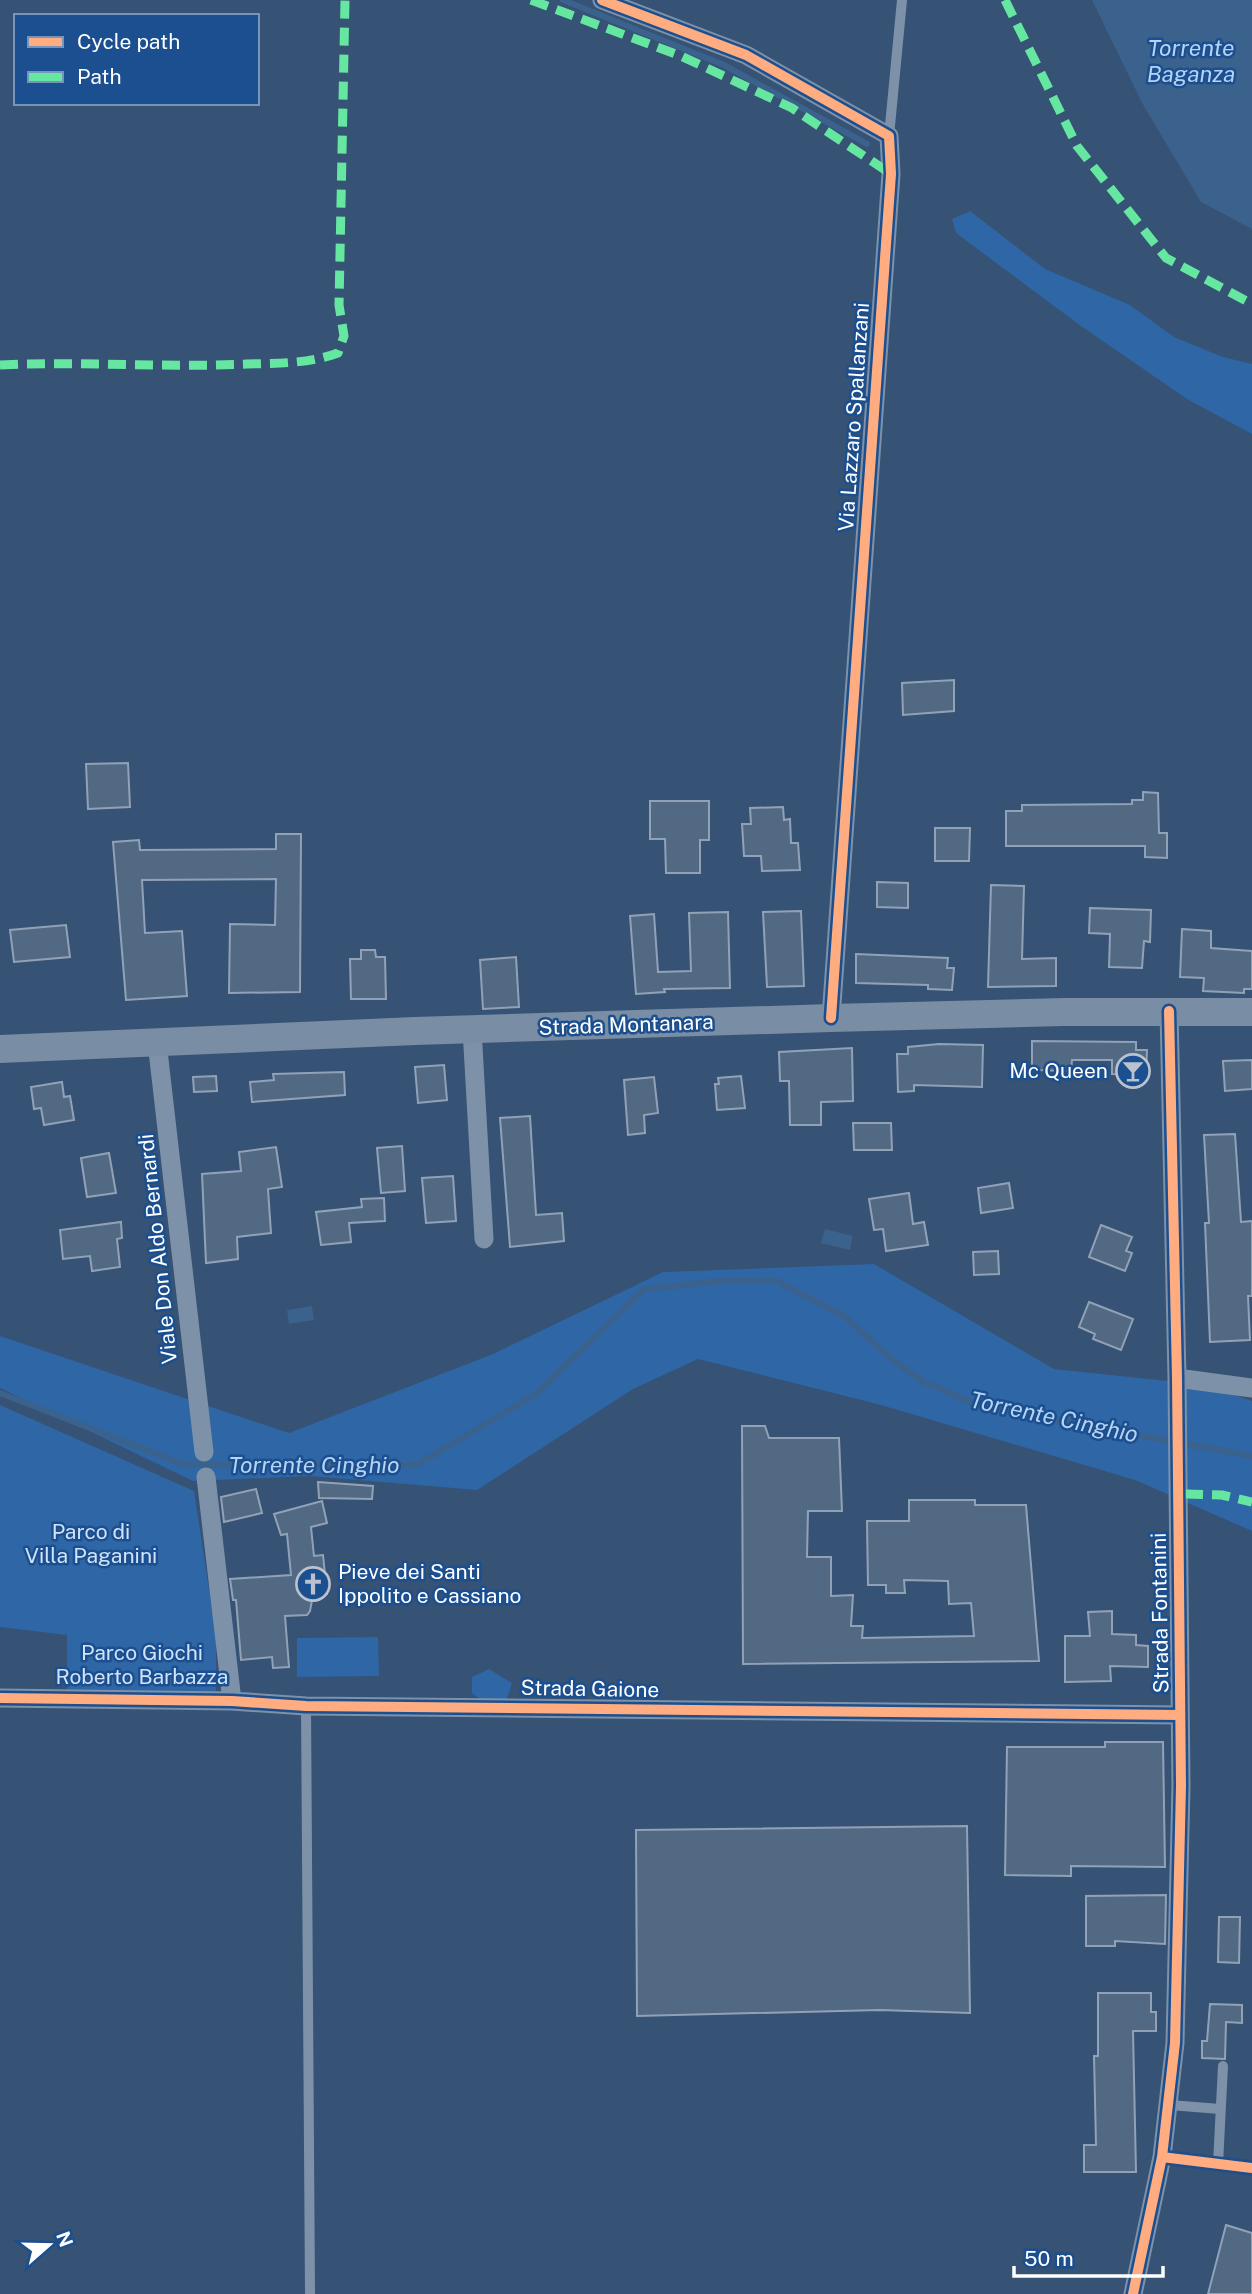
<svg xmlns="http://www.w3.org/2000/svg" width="1252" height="2294" font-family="'Public Sans',sans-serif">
  <rect width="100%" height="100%" fill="#365274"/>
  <path fill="#2f66a5" d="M970,211L1045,269L1130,305L1174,337L1223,357L1252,364V434L1187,399L1081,326L956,233L952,219Z
    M874,1264L1054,1369L1206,1385L1252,1401V1531L1135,1480L881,1405L698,1359L633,1389L477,1490L310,1476L193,1481L0,1388V1336L289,1433L493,1354L663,1272Z
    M0,1405L194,1491L216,1635V1696H67V1635L0,1627Z
    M378,1637L379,1676L297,1677V1638Z
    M489,1669L512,1683L507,1699L481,1700L472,1693V1677Z"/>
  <path fill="#3b618d" d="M1092,0H1252V229L1201,202L1142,103Z
    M825,1229L853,1236L850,1250L821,1243Z
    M312,1306L314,1320L289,1324L287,1310Z"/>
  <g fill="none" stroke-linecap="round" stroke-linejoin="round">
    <path stroke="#3b618d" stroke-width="6" d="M563,0L724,65L867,144
      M0,1393L185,1465H416L536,1394L644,1289L721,1281H777L844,1316L895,1362L924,1382L980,1406L1252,1456"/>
  </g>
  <path fill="#526984" stroke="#92a2b6" stroke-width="2" d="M954,680V711L903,715L902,683Z
    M128,763L130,807L88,809L86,764Z
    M1143,792L1158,793L1159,833H1167V858L1145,857V846H1006V811H1022V805L1132,804V800H1143Z
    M650,801H709V840H700V873H666L665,839H650Z
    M783,807L784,820L790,819L791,843H798L800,870L762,871L761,856H744L742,824H751L750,808Z
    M935,828H970L969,861H935Z
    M276,834H301L300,992L229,993L230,924L275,925L276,879L142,880L145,933L182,931L187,996L126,1000L113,842L139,840L140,850L276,849Z
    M877,882L908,883V908L877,907Z
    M991,885L1024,886L1022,959L1056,958V986L988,987Z
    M1090,908L1151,910L1150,942L1144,941L1142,968L1109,967L1110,934L1089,933Z
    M801,911L804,986L767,987L763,912Z
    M728,912L730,988L664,989L665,992L636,994L630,916L654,914L658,972L691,971L689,913Z
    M66,925L70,957L14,962L10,930Z
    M1182,929L1211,931V948L1252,951V989H1244V993L1203,991L1204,978L1180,977Z
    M361,950H375L376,957H385L386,999H351L350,959H361Z
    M856,954L948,958L947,968H954L952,990L928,989V985L856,983Z
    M516,957L519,1007L483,1009L480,960Z
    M1032,1041L1136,1042V1050H1147L1146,1075L1112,1074V1060H1072L1071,1071L1032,1070Z
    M939,1044L983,1045L982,1087L914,1085V1091L898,1092L897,1054H908V1047Z
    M852,1048L853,1101L821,1102V1125H790L789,1081H780L779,1052Z
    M1252,1060V1089L1225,1091L1223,1061Z
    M444,1065L447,1100L418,1103L415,1067Z
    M344,1072L345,1095L252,1102L250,1082L274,1080L273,1074Z
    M216,1076L217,1091L194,1092L193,1077Z
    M741,1076L745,1108L717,1110L715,1084H719L718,1078Z
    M654,1077L658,1113L644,1115L645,1133L628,1135L624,1080Z
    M62,1082L64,1097L70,1096L74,1120L44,1125L41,1108L34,1109L31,1087Z
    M530,1116L536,1215L562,1213L564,1241L510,1247L500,1118Z
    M853,1123H891L892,1150H854Z
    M1235,1134L1241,1222L1252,1221V1296H1248L1250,1340L1210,1342L1205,1223H1209L1204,1135Z
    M402,1146L405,1191L381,1193L377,1148Z
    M276,1147L282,1187L268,1189L271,1233L237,1237L238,1259L206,1263L202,1174L241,1171L239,1152Z
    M109,1153L116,1193L87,1197L81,1158Z
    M453,1176L456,1221L426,1223L422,1178Z
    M1009,1183L1013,1208L981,1213L978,1188Z
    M909,1193L913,1224L924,1222L928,1245L886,1251L883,1229L874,1230L869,1199Z
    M384,1198L385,1221L349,1223L351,1242L321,1245L316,1212L362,1207L361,1199Z
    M121,1222L122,1238L117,1239L120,1267L92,1271L90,1256L63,1259L60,1230Z
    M1101,1225L1132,1237L1126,1251L1132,1253L1125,1271L1089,1257Z
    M998,1251L999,1274L974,1275L973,1252Z
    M1089,1302L1133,1319L1121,1350L1093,1339L1095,1334L1079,1327Z
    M742,1426H765L769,1438H839L842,1511H808L807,1557H831V1596L853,1595L851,1626H863L862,1638L974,1636L971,1603L949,1604L948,1581L904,1580L905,1593H886V1585H868L867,1521H909V1500H975V1505H1026L1039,1661L743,1664Z
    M318,1482L373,1486L372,1499L319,1498Z
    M256,1489L262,1513L224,1522L221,1497Z
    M322,1501L327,1523L311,1527L314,1556L323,1555L327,1594L313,1595L310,1611L307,1615L285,1616L289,1667L273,1668L272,1657L241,1660L236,1600H233L230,1579L291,1575L287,1534L281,1535L274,1514Z
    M1112,1611V1634L1136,1635V1645L1148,1646V1667L1110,1666L1111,1681L1065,1682V1636H1090L1088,1612Z
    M1105,1742H1163L1165,1867L1071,1866V1876L1005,1875L1007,1747H1105Z
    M967,1826L970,2013L880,2010L637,2016L636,1830Z
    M1166,1895L1165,1944L1115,1941V1946H1086V1896Z
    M1219,1917H1240L1239,1963L1218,1962Z
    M1098,1993H1151V2012H1156V2031H1133L1136,2172H1084V2145H1096L1094,2056H1098Z
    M1210,2004L1242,2005V2023L1226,2022L1225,2059L1202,2058V2041H1207Z
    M1226,2225L1252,2233V2294H1208Z"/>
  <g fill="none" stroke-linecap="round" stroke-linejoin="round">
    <path stroke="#7d92a8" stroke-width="10" d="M889,136L902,0
      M306,1706L310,2294
      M1170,2105L1220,2109
      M1218,2164L1223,2066"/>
    <path stroke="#7d92a8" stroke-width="19" d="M602,0L746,55L889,136L891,174L831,1018
      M472,1029L484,1239
      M157,1042L204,1452
      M1177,1378L1252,1388
      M206,1477L232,1701
      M0,1698L232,1701L306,1706L1180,1715
      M1133,2294L1162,2157L1175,2043L1181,1786L1177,1378L1169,1011"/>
    <path stroke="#798da4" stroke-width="28" d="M0,1049L415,1031L831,1018L1064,1012H1252"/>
    <path stroke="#66e7a1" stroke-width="9" stroke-dasharray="18 9" stroke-linecap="butt" d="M531,0L681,56L792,108L891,174
      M1005,0L1077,146L1166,258L1252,304
      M0,365C83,361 165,368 247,364C278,363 308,364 338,353L344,336L339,305L345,0
      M1185,1494L1222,1495L1252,1502"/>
    <g stroke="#1b4f8f" stroke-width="15">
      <path id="cycleway" d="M602,0L746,55L889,136L891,174L831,1018
        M0,1698L232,1701L306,1706L1180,1715
        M1162,2157L1252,2168
        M1133,2294L1162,2157L1175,2043L1181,1786L1177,1378L1169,1011"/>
    </g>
    <use href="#cycleway" stroke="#ffac80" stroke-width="10"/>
  </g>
  <defs>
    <g id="bar-ring" transform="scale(1.75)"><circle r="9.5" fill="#1b4f8f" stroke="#b9c2ce" stroke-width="1.5"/><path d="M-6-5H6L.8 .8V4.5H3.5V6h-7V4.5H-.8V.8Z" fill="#b9c2ce"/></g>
    <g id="church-ring" transform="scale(1.75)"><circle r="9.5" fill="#1b4f8f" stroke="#b9c2ce" stroke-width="1.5"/><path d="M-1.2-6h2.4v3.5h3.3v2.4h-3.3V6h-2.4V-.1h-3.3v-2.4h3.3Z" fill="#b9c2ce"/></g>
  </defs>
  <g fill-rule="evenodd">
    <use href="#bar-ring" x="1133" y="1071"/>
    <use href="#church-ring" x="313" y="1584"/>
  </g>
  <g text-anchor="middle" stroke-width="5" stroke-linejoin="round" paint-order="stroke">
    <g font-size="21" fill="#fff" stroke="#1b4f8f">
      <text transform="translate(854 417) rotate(-86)" y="7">Via Lazzaro Spallanzani</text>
      <text transform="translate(626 1025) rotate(-2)" y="7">Strada Montanara</text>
      <text transform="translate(158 1249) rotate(-96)" y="7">Viale Don Aldo Bernardi</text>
      <text transform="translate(1160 1613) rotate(-91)" y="7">Strada Fontanini</text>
      <text transform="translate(590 1689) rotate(1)" y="7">Strada Gaione</text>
    </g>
    <g font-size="21" fill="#fff" stroke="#1b4f8f" text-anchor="end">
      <text x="1108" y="1078">Mc Queen</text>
      <text x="338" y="1579" text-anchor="start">Pieve dei Santi<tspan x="338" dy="24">Ippolito e Cassiano</tspan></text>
    </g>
    <g font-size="21" fill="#cfe3fa" stroke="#1b4f8f">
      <text x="91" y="1539">Parco di<tspan x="91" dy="24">Villa Paganini</tspan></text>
      <text x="142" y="1660">Parco Giochi<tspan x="142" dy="24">Roberto Barbazza</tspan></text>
    </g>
    <g font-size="23" font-style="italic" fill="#b5d3f5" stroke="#1b4f8f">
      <text x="1191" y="56">Torrente<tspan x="1191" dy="26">Baganza</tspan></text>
      <text transform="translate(1054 1417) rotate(12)" y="8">Torrente Cinghio</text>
      <text x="314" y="1473">Torrente Cinghio</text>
    </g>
  </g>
  <rect x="14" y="14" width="245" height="91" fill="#1b4f8f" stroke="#7695bc" stroke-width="2"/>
  <rect x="28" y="37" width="35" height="10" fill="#ffac80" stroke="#7695bc" stroke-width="2"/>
  <text x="77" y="49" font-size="21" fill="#ffffff">Cycle path</text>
  <rect x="28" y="72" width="35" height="10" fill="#66e7a1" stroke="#7695bc" stroke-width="2"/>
  <text x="77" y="84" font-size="21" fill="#ffffff">Path</text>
  <g transform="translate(49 2245) rotate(70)" stroke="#1b4f8f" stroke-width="5" paint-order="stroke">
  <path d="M0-5L12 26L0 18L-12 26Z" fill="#ffffff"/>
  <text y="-10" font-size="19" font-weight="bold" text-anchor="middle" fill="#ffffff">N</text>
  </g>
  <path d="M1014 2266v10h149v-10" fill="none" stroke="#ffffff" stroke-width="3.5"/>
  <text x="1024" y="2266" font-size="21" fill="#ffffff" stroke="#1b4f8f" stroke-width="5" paint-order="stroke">50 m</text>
</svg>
